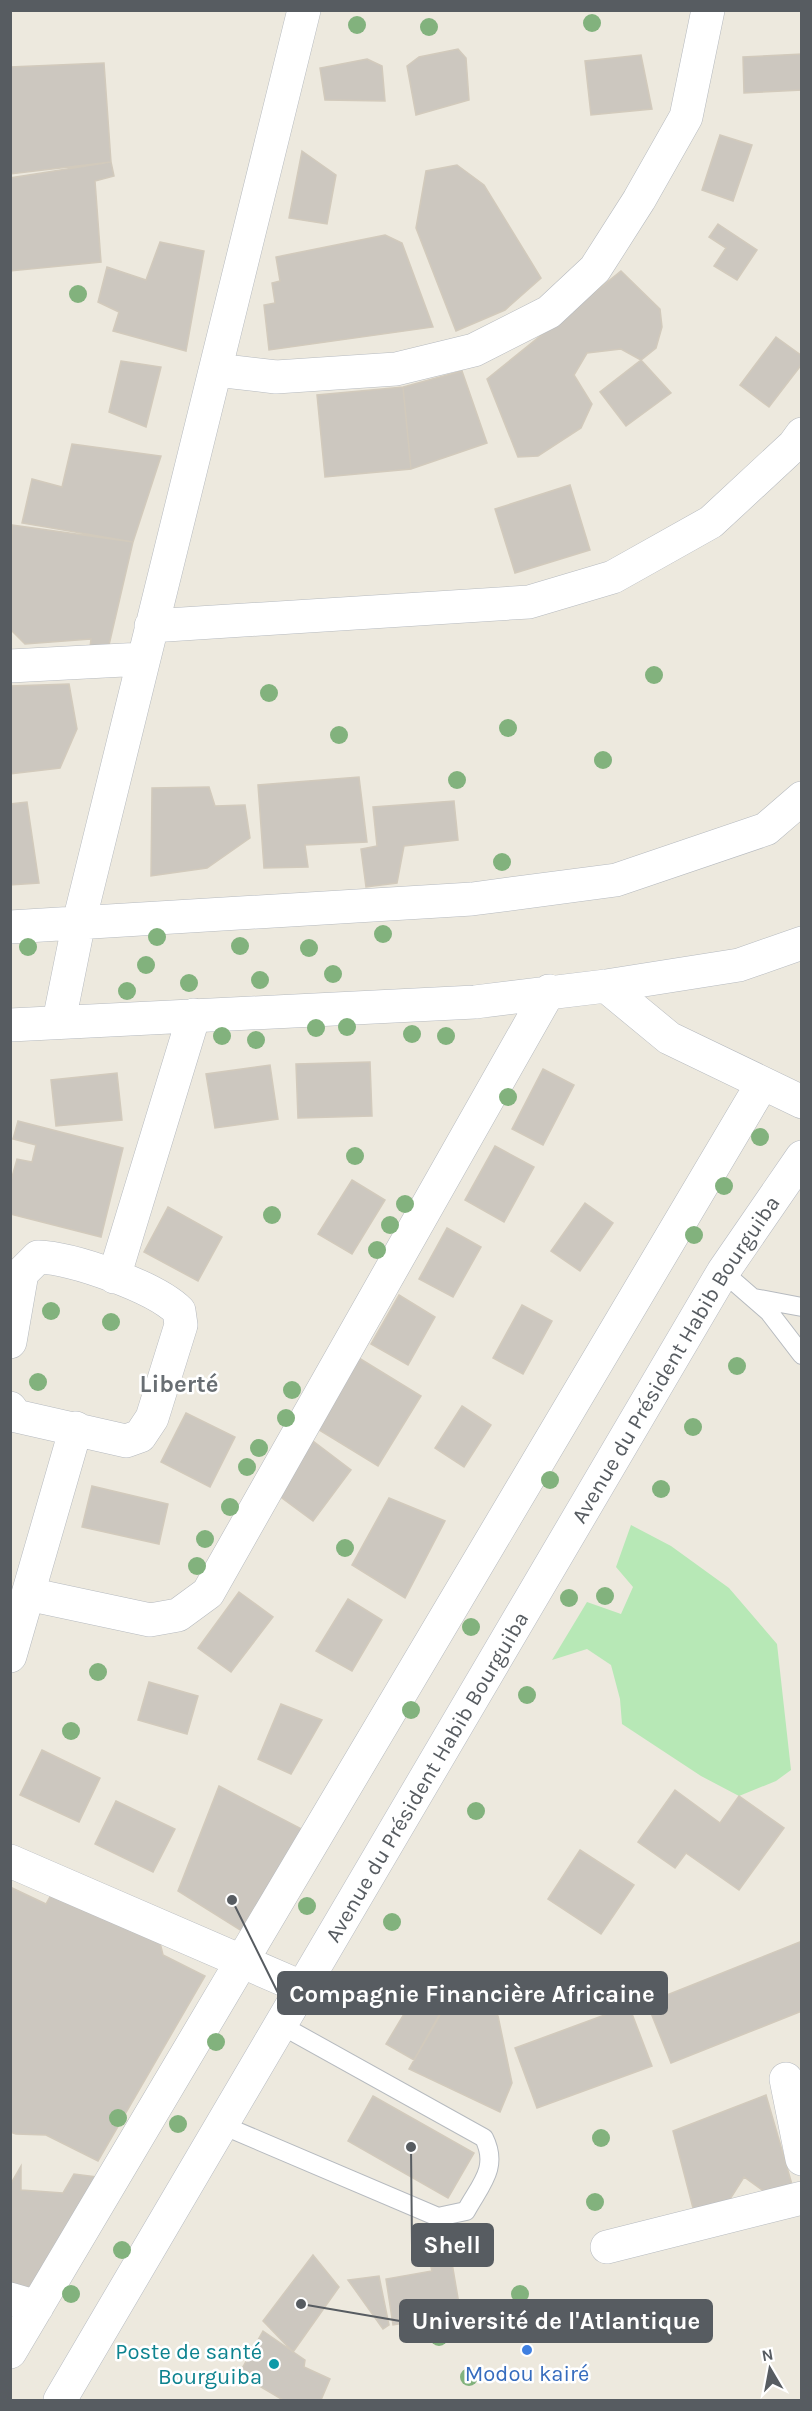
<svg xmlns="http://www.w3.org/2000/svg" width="812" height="2411" font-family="Karla,sans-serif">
  <rect width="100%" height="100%" fill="#ede9de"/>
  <path fill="#b7e8b6" d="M631,1525L671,1546L729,1588L777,1644L791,1770L776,1781L739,1796L701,1776L622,1724L620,1699L611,1665L587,1649L552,1660L587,1602L621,1614L633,1587L616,1567Z"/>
  <path fill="#ccc7bf" stroke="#d2cabc" stroke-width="1.5" d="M458,49L466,58L469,100L416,115L407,66L419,57Z
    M802,54V90L744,93L743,57Z
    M641,55L652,109L591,115L585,61Z
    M367,59L382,66L385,101L325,100L320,68Z
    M104,63L111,162L10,174V67Z
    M720,135L752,145L733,201L702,190Z
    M302,151L336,175L327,224L289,218Z
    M111,162L114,176L95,181L101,262L10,271V178Z
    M457,165L484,185L541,278L505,310L456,331L416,228L426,171Z
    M718,224L757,250L737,280L714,266L726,248L709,237Z
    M385,235L402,243L433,327L269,350L264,305L275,303L272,283L280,281L276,257Z
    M160,242L204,251L186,351L113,331L119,312L98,302L107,267L146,280Z
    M621,271L660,309L662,327L656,348L641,360L621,349L587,353L574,375L592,404L581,428L538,456L518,457L487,379Z
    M776,337L802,356V364L769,407L740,385Z
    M641,360L671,393L626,426L600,392Z
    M121,361L161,367L146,427L109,412Z
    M462,371L487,443L411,469L403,387Z
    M403,387L411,469L325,477L317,395Z
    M72,444L161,456L133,542L22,523L32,479L62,487Z
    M570,485L590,550L515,573L495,509Z
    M12,525L133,542L109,645L90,648L91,639L25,644L10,629Z
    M69,684L77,729L60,768L10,774V686Z
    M359,777L367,842L305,845L308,867L264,868L258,785Z
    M209,787L215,806L245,805L250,838L207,868L151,876L152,788Z
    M454,801L458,840L404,846L397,883L366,887L361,849L377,846L373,807Z
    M27,802L39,883L10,885V804Z
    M370,1062L372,1116L298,1118L296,1064Z
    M270,1065L278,1119L215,1128L206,1074Z
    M543,1069L574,1085L543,1145L512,1129Z
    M117,1073L122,1120L56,1126L51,1080Z
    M18,1121L123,1148L101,1237L10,1214V1184L17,1159L32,1162L36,1145L13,1139Z
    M495,1146L534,1167L504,1222L465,1200Z
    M352,1180L385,1200L352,1254L318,1234Z
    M585,1203L613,1223L580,1271L551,1251Z
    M168,1207L222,1237L198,1281L144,1252Z
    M447,1228L481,1247L453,1297L419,1279Z
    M399,1295L435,1317L408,1365L371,1344Z
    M522,1305L552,1321L523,1374L493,1358Z
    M354,1355L421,1396L378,1466L311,1425Z
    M462,1406L491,1425L464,1467L435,1448Z
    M186,1413L235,1437L210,1487L161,1462Z
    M313,1441L351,1470L313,1521L274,1492Z
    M92,1486L168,1504L159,1544L82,1527Z
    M389,1498L445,1521L405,1598L352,1565Z
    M239,1592L273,1617L231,1672L198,1648Z
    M348,1599L382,1620L352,1671L316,1651Z
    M149,1682L198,1696L187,1734L138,1720Z
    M281,1704L322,1720L291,1774L258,1759Z
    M42,1750L100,1778L79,1822L20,1795Z
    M219,1786L315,1836L253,1938L178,1891Z
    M675,1790L720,1823L739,1796L784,1828L739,1890L686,1853L675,1868L638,1842Z
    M116,1801L175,1829L153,1872L95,1844Z
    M580,1850L634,1885L601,1934L548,1899Z
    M10,1887L46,1904L51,1895L158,1934L163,1955L205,1976L98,2161L46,2135L16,2134L10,2132Z
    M802,1941V2011L671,2063L647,2003Z
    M425,1979L451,1994L414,2060L386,2044Z
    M455,1989L498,2016L512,2083L500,2112L409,2069Z
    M629,2006L652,2066L537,2108L515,2048Z
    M766,2095L793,2188L765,2192L744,2177L725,2207L694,2212L673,2131Z
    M373,2096L474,2153L448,2198L348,2141Z
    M21,2166V2190L63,2193L74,2174L106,2178L33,2301L10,2293V2185Z
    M313,2255L339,2287L293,2352L263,2321Z
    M452,2263L459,2304L441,2307L443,2317L393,2325L386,2279L432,2271L431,2267Z
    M379,2276L389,2325L383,2329L348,2280Z
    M263,2331L305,2360L304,2367L330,2379L321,2400H283L239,2374Z"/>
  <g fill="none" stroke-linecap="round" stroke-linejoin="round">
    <g stroke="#b6babf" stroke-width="20">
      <path id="lane" d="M723,1272L769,1312L802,1355
        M754,1298L802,1307
        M222,2125L438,2217L466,2211C480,2185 499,2168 484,2138L279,2024"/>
    </g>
    <g stroke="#b6babf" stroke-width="34">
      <path id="street" d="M216,370L276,377L396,369L474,350L549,312L595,269L639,200L686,117L708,10
        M151,626L529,602L613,577L711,522L794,445L802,434
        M10,666L143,659
        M10,927L472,899L616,880L766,829L802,798
        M606,986L669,1038L802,1102
        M59,1021L79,922L304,10
        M10,1025L475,1002L606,986L739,965L802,943
        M114,1277L194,1015
        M10,1342L22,1273L38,1257C73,1258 155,1287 179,1311L181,1325L152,1418L140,1436L126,1441L16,1416L10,1408
        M28,1594L150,1620L178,1615L208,1593L549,991
        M10,1656L76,1428
        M10,1861L301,1987
        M786,2079L802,2159
        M607,2247L802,2198
        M10,2299L37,2307
        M10,2352L762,1084"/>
    </g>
    <g stroke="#b7bbc2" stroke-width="34">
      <g id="secondary">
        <path id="s1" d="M60,2400L723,1272L802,1157"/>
      </g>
    </g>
    <use href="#lane" stroke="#fff" stroke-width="18"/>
    <use href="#street" stroke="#fff" stroke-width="33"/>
    <use href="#secondary" stroke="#fff" stroke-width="33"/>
  </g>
  <g fill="#82b27d">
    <circle cx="592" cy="23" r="9"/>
    <circle cx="357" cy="25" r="9"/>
    <circle cx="429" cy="27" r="9"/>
    <circle cx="78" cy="294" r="9"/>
    <circle cx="654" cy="675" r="9"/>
    <circle cx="269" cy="693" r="9"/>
    <circle cx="508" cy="728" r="9"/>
    <circle cx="339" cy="735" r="9"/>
    <circle cx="603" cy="760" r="9"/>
    <circle cx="457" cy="780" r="9"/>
    <circle cx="502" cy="862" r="9"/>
    <circle cx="383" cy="934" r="9"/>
    <circle cx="157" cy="937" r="9"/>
    <circle cx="240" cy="946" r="9"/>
    <circle cx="28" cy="947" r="9"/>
    <circle cx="309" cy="948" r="9"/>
    <circle cx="146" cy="965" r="9"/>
    <circle cx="333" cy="974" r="9"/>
    <circle cx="260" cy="980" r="9"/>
    <circle cx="189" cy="983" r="9"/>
    <circle cx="127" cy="991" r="9"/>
    <circle cx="347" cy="1027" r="9"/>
    <circle cx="316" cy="1028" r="9"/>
    <circle cx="412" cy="1034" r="9"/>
    <circle cx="222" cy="1036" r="9"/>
    <circle cx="446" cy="1036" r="9"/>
    <circle cx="256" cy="1040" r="9"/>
    <circle cx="508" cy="1097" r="9"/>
    <circle cx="760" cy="1137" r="9"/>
    <circle cx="355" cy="1156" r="9"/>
    <circle cx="724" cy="1186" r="9"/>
    <circle cx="405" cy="1204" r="9"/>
    <circle cx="272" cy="1215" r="9"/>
    <circle cx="390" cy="1225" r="9"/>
    <circle cx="694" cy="1235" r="9"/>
    <circle cx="377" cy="1250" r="9"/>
    <circle cx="51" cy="1311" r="9"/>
    <circle cx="111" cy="1322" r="9"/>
    <circle cx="737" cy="1366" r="9"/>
    <circle cx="38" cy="1382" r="9"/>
    <circle cx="292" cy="1390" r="9"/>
    <circle cx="286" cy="1418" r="9"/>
    <circle cx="693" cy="1427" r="9"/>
    <circle cx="259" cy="1448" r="9"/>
    <circle cx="247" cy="1467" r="9"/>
    <circle cx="550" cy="1480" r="9"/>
    <circle cx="661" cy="1489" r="9"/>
    <circle cx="230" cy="1507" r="9"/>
    <circle cx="205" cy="1539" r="9"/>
    <circle cx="345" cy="1548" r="9"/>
    <circle cx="197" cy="1566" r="9"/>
    <circle cx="605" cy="1596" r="9"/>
    <circle cx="569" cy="1598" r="9"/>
    <circle cx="471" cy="1627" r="9"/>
    <circle cx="98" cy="1672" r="9"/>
    <circle cx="527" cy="1695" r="9"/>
    <circle cx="411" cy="1710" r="9"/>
    <circle cx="71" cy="1731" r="9"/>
    <circle cx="476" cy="1811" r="9"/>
    <circle cx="307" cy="1906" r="9"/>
    <circle cx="392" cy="1922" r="9"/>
    <circle cx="216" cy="2042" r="9"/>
    <circle cx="118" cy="2118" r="9"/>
    <circle cx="178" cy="2124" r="9"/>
    <circle cx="601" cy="2138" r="9"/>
    <circle cx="595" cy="2202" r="9"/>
    <circle cx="122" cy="2250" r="9"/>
    <circle cx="71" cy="2294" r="9"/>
    <circle cx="520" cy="2294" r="9"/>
    <circle cx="439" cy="2337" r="9"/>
    <circle cx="469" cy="2377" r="9"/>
  </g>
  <circle fill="#3f7fe0" stroke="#fff" stroke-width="2" cx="527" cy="2350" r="6"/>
  <circle fill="#0f9aa8" stroke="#fff" stroke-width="2" cx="274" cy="2364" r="6"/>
  <g text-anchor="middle" stroke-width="5" stroke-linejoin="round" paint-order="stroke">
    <g font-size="22" fill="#575c61" stroke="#fff">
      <text dy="8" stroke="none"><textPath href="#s1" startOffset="1209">Avenue du Président Habib Bourguiba</textPath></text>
      <text dy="8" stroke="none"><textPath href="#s1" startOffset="723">Avenue du Président Habib Bourguiba</textPath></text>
    </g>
    <g font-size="22" fill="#0d838f" stroke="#fff" text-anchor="end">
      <text x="262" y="2359">Poste de santé<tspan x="262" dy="25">Bourguiba</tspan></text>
    </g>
    <g font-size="22" fill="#366cbe" stroke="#fff">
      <text x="527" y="2381">Modou kairé</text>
    </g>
    <g font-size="24" font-weight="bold" fill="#686e73" stroke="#fff">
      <text x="179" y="1392">Liberté</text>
    </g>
  </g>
  <path fill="none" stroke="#575c61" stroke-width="2" d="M232 1900L278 1993M411 2147L412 2245M301 2304L400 2321"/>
  <g fill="#575c61" stroke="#fff" stroke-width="2">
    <circle cx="232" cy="1900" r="6"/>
    <circle cx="411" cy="2147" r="6"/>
    <circle cx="301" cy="2304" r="6"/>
  </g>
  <g fill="#575c61" stroke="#575c61" stroke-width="2">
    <rect x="278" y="1972" width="389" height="42" rx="6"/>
    <rect x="412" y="2224" width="81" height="42" rx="6"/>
    <rect x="400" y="2300" width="312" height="42" rx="6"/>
  </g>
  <g font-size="24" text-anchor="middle" font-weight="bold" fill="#fff">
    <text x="472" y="2002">Compagnie Financière Africaine</text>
    <text x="452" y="2253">Shell</text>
    <text x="556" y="2329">Université de l'Atlantique</text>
  </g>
  <rect width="812" height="2411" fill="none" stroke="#575c61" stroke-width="24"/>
  <g transform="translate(770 2369) rotate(350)" stroke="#ffffff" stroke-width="4.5" paint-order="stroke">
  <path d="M0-4.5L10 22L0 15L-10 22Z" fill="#575c61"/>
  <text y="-9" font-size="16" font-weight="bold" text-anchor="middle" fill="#575c61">N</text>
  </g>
</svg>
